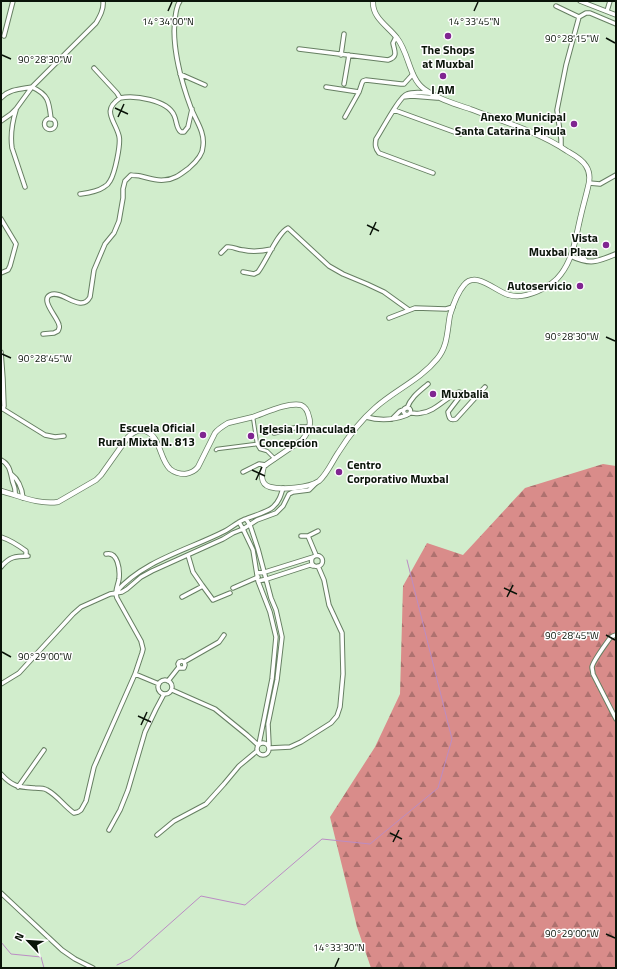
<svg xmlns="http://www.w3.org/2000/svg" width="617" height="969" font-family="'Titillium Web',sans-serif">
  <defs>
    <pattern id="forest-firs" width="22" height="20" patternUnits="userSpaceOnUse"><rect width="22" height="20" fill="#d98c8a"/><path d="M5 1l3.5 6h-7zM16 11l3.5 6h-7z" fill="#ae716f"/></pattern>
  </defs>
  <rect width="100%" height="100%" fill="#d1edcc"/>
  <path fill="url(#forest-firs)" d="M603,464L616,466V968H371L357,927L330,817L375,747L400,694L403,586L427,543L463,555L525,488Z"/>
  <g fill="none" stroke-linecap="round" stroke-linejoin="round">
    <path stroke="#bb8cc4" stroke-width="1" d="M1,942L11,954L41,957L44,968
      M117,965L130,959L201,896L245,905L322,839L370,844L438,788L452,739L407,560"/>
    <g stroke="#667f62" stroke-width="4.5">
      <path id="pedestrian" d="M253,417L257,444L260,449L267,451L275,459
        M216,450L217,449L257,444"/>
    </g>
    <g stroke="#667f62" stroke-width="5.5">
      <path id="minor" d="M580,1L616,15
        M556,6L579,17
        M607,11L610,1
        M4,36L13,1
        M299,49L388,60C399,57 394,50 393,43L396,37
        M341,55L344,34
        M94,68L117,93L120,98C135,95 167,100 174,115C177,121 176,129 181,132H184L188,127L192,109
        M180,74L205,85
        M344,84L349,55
        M326,87L359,92
        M430,93C423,93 414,91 407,94C399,97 382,130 376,139C375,145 375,148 379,153L433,173
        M403,97L412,96L437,98
        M1,98C9,89 21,89 32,87C49,95 49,102 51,119
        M16,110C12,123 10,134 12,148L25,187
        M394,110L460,134
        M345,117L359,92L362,83L363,81L366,80L401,84H404L413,74
        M44.5 124a5.5 5.5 0 1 1 11 0a5.5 5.5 0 1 1-11 0Z
        M1,121L11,114L16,109L32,87L96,23C100,16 104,9 103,1
        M561,146V139L557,110L566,65L579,17L586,13H590L616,24
        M589,183L600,184L616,175
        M80,194C88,193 97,192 104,187C106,186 109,183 110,181C115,173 121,144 119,136C115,120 101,111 120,98
        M1,219L16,244L10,266L8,270L1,273
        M221,253L227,247C233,246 237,250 243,250C252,252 263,251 272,249
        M243,272L254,274L258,272C266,262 278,232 288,228L329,266L343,274L367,284L384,292L409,310
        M389,318L415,308L446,309L453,307
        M43,334L54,333L58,331C59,328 60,328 59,325C58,318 40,300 50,295C62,289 81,314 90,297L94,270L105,244L114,233L119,221L123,198V189L125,181L131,175C134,176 138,175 140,176C149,178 155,181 164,180C174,180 181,174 189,168C196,162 203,155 203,146C205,132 196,121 191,108C181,81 170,41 176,12C177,8 177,5 180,1
        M1,352L3,379L4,406L3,409H1
        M403.5 411a3.5 3.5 0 1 1 7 0a3.5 3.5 0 1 1-7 0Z
        M407,408C411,397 420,391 428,384
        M3,409L45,435L55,437L64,436
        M411,413C414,413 418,414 421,413C435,412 446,397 459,392L461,393V395L448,412C449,418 450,421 456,419L485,387
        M366,417C380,421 394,420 407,415
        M392,419L400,411L405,409
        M274,433L298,427H310
        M1,460C9,464 10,470 12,479C13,486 16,486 15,495
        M243,472L259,464L266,465
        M11,474C19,480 22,488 23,498
        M246,519L250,525L258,549L271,598L276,610L282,637L277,680L268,724L269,745
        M239,522L243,529L253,550L258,581L270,612L276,637L272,679L259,744
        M301,536H308L316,555
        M308,536L318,531
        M1,537C10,540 18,545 26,551V556
        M311.5 561a5.5 5.5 0 1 1 11 0a5.5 5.5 0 1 1-11 0Z
        M1,567C9,557 15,556 28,556
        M257,573L265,572L313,557
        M258,581L267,579L310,565L313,566
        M202,585L213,600L230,593
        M233,588L258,577
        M116,592C144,560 188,550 225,531C231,528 236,523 243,520C250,517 268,512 273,507C279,502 281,495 283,488
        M182,597L201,587L202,585L193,572L188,555
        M616,635L613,636L610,638C606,644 593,661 592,667C592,669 593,672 593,674L616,719
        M184,662L185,665L184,668H180L179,667L178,664L179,662L182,661L184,662L219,642L224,635
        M135,674L159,684
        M158 687a7 7 0 1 1 14 0a7 7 0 1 1-14 0Z
        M168,681L179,667
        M1,684L19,673L73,614L81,607L110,594L122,592L127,589L141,577L152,571L223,539L233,533L243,529L257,520L276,513L283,506L289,494L293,492L309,490L316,483
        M172,690L215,709L247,735L258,745
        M257 749a6 6 0 1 1 12 0a6 6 0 1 1-12 0Z
        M270,748L290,747L301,742L331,723L337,716L340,707L343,674L342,633L329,605L324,580L318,566
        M1,774C13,787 18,787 35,788C39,788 44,788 47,790C58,796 64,806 74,813L78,812L81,810L86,801L94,767L135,674L142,653L143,649L141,641L117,598C114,591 118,586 119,579C120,570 118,551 106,554
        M18,787L44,750
        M109,830L120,810L128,790L145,732L156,709L164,694
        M157,835L174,821L206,804L224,784L239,766L257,751
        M1,893L62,950L75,959L93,968"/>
    </g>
    <g stroke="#667f62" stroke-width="6">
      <path id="tertiary" d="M574,248L586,261
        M571,256C590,265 597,262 616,254"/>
    </g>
    <g stroke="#667f62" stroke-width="6">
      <path id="secondary" d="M1,491C20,496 39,505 58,502L96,480L101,475L128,437C133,432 138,429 145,431C161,436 159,459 170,469C175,473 180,474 185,474C191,473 195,471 198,467L215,433C218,429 223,426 228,423C236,421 245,419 253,417C265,413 288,402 301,405C306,407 308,412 309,417C312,426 308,433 302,440L264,466C262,473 259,484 270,487C281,490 309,488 319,481C327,474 332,462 338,453C348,437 360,421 375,408C395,390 420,380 437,359C448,346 447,331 450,315C453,305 457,293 464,285C476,270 496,292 509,295C525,300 552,287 561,274C574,257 576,235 581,215C583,206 586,196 588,187C590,180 590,172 586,166C582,159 574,155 567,151C539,132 502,121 470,109C455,104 438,99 424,89C409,78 409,53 397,38C388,26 372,18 373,1"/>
    </g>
    <use href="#pedestrian" stroke="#fff" stroke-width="2.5"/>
    <use href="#minor" stroke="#fff" stroke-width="3.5"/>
    <use href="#tertiary" stroke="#fff" stroke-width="4"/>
    <use href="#secondary" stroke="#fff" stroke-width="4.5"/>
  </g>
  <path fill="none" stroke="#0a1409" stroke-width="1.5" d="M168,11L172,2M474,11L478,2M606,38L615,43M2,55L11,59M115,108L128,114M118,117L124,104M367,225L379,231M370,235L376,222M606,337L615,341M2,354L11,358M252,470L265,476M256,480L262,467M504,588L517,594M507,597L513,585M606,635L615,640M2,652L11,657M138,716L151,722M141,725L147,712M390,833L402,839M393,842L399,830M606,934L615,938M335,967L339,958"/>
  <g fill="#802591" stroke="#fff" stroke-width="1.5">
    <circle cx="448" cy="36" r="4"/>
    <circle cx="443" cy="76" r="4"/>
    <circle cx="574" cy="124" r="4"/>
    <circle cx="606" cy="245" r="4"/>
    <circle cx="580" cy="286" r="4"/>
    <circle cx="433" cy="394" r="4"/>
    <circle cx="203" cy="435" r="4"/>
    <circle cx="251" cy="436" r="4"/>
    <circle cx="339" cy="472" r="4"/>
  </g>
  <g text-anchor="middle" stroke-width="3" stroke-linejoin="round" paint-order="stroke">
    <g font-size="12" font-weight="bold" fill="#0a1409" stroke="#fff" text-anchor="end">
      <text x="448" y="54" text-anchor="middle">The Shops<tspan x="448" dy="14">at Muxbal</tspan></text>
      <text x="443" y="94" text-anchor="middle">I AM</text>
      <text x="566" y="121">Anexo Municipal<tspan x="566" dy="14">Santa Catarina Pinula</tspan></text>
      <text x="598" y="242">Vista<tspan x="598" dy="14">Muxbal Plaza</tspan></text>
      <text x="572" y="290">Autoservicio</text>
      <text x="441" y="398" text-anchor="start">Muxbalia</text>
      <text x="195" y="432">Escuela Oficial<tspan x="195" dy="14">Rural Mixta N. 813</tspan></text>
      <text x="259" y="433" text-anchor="start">Iglesia Inmaculada<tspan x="259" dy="14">Concepcion</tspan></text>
      <text x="347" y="469" text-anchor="start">Centro<tspan x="347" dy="14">Corporativo Muxbal</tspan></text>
    </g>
  </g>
  <g font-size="10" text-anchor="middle" fill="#0a1409" stroke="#fff" stroke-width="3" stroke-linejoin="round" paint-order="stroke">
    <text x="168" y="25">14°34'00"N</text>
    <text x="474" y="25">14°33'45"N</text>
    <text x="572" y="42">90°28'15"W</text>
    <text x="45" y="63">90°28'30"W</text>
    <text x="572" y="340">90°28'30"W</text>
    <text x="45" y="362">90°28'45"W</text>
    <text x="572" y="639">90°28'45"W</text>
    <text x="45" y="660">90°29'00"W</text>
    <text x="572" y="937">90°29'00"W</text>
    <text x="339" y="951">14°33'30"N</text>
  </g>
  <rect width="617" height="969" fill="none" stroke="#0a1409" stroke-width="4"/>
  <g transform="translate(28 941) rotate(295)" stroke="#ffffff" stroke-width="3" paint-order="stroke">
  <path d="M0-3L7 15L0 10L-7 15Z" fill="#0a1409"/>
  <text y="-6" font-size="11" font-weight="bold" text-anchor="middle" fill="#0a1409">N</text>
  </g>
</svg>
